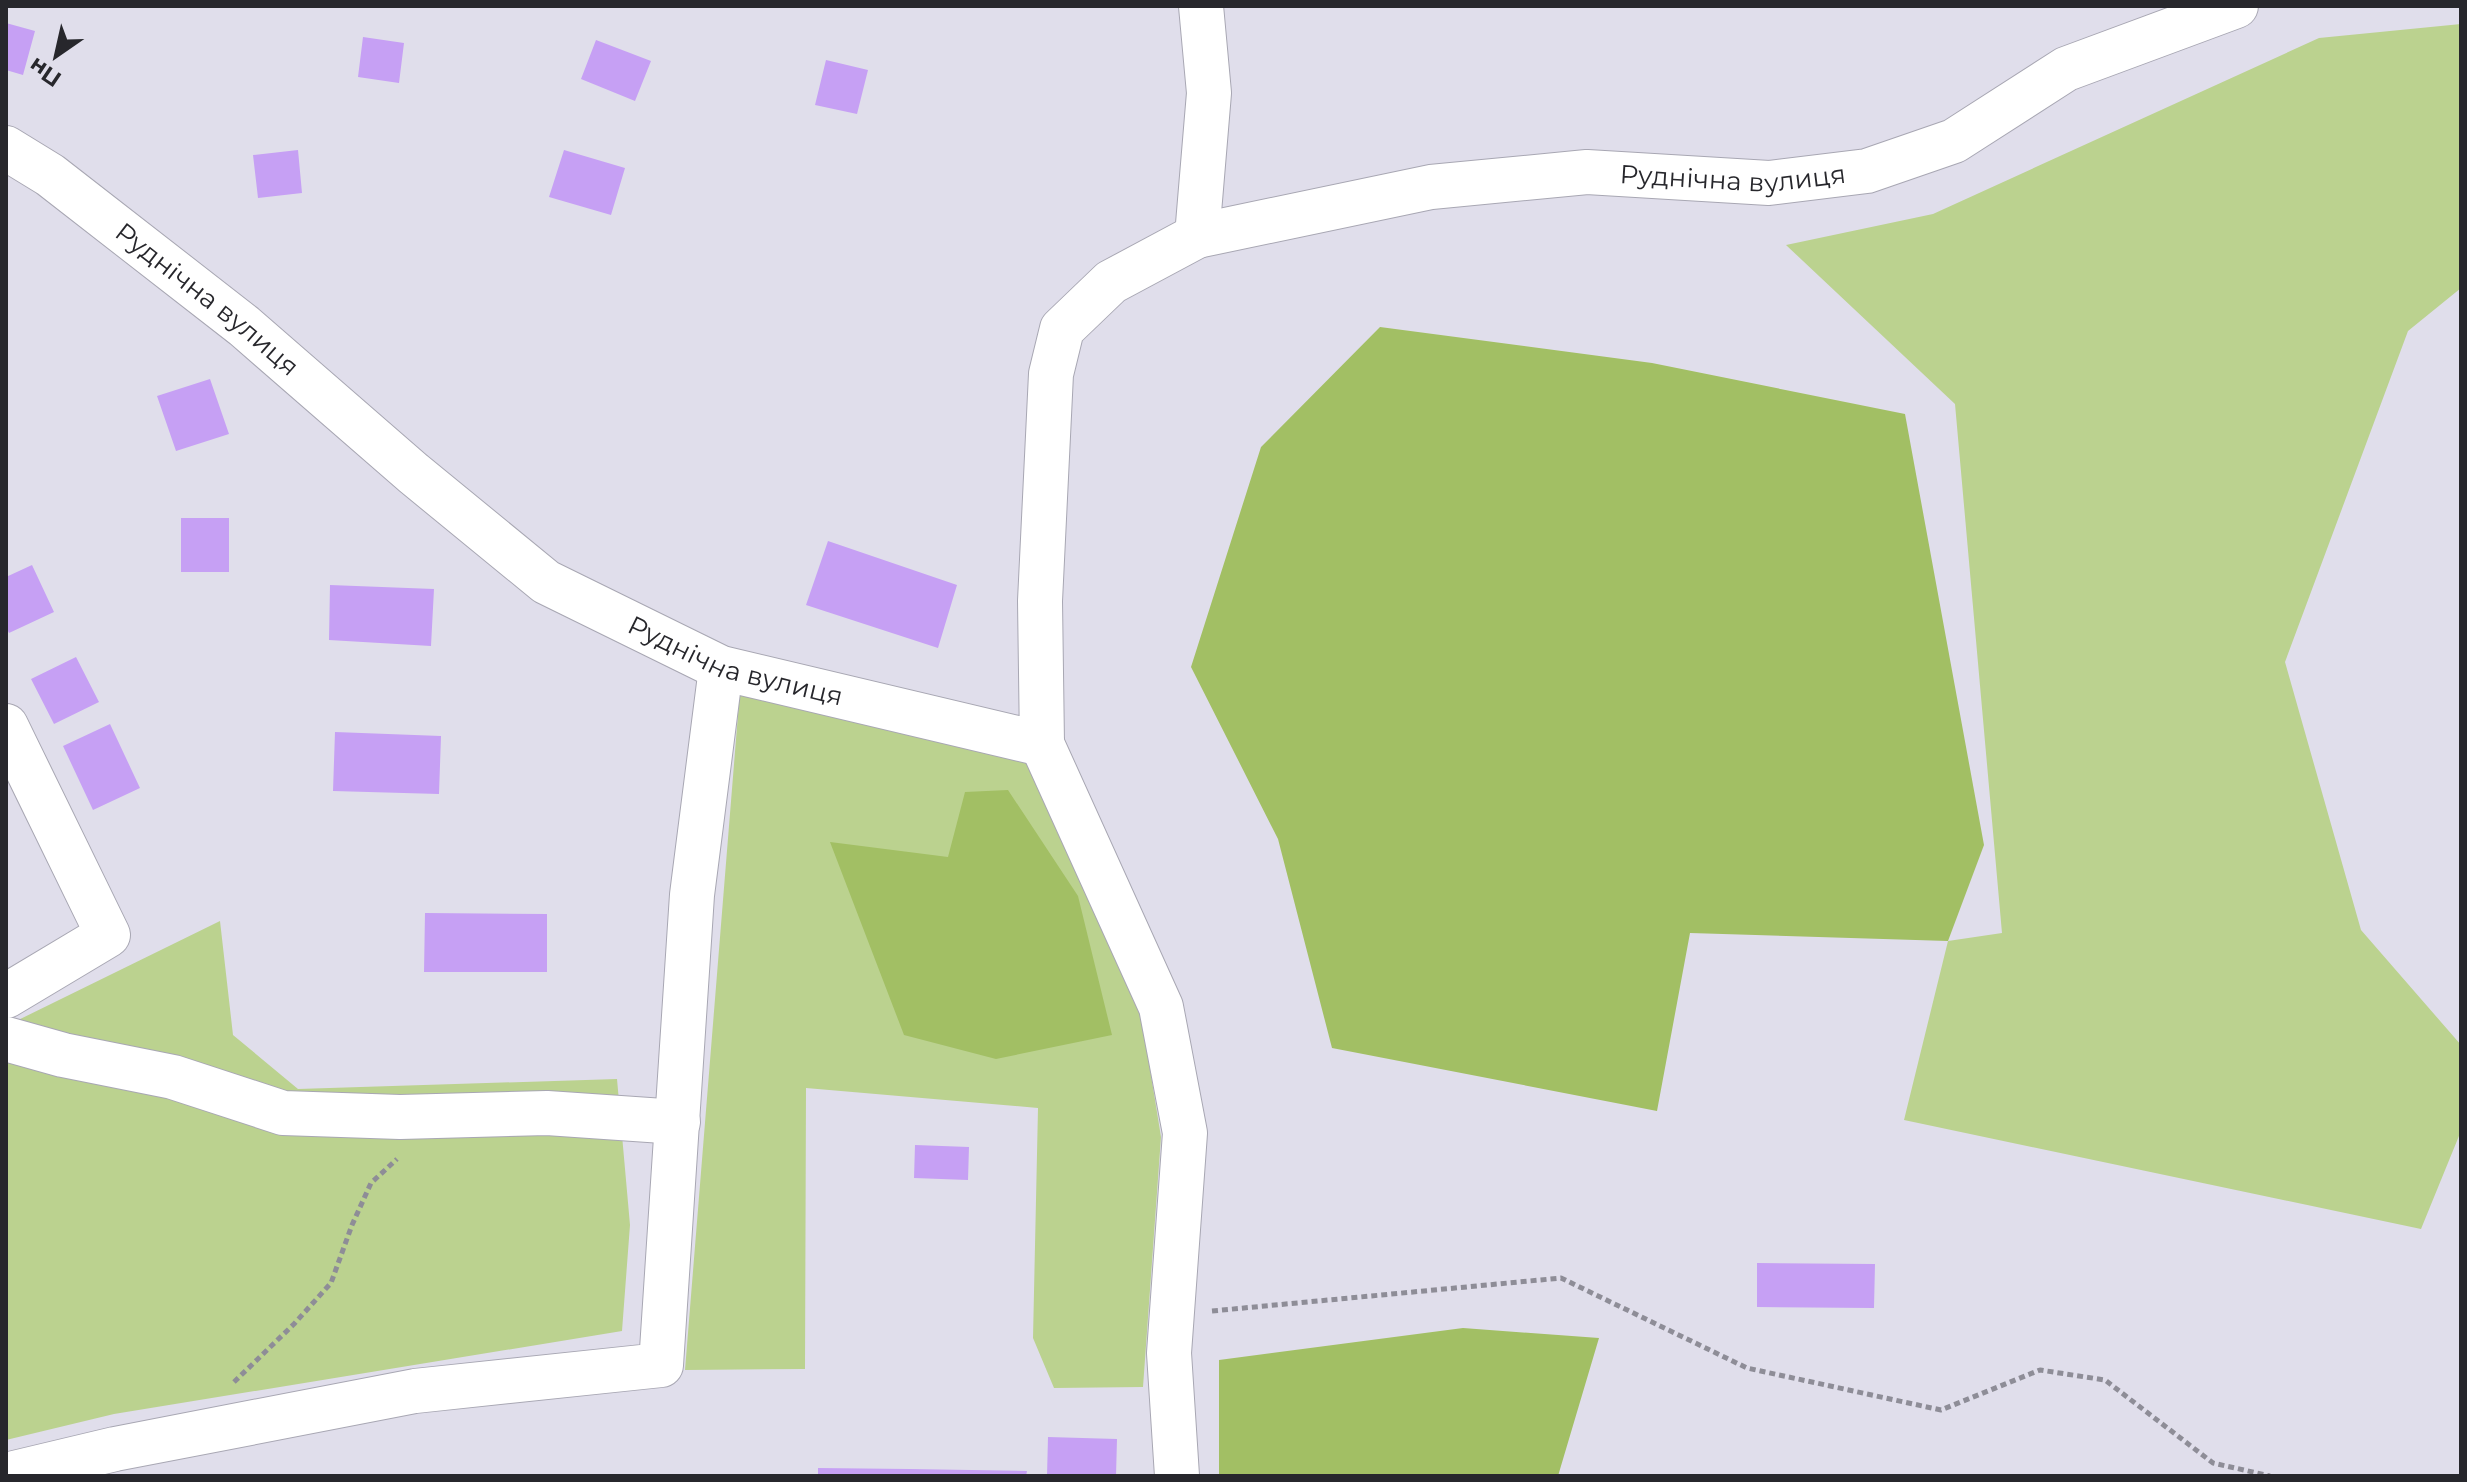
<svg xmlns="http://www.w3.org/2000/svg" width="2467" height="1482" font-family="Montserrat,sans-serif">
  <rect width="100%" height="100%" fill="#e0deeb"/>
  <path fill="#bbd28f" d="M2461,24V288L2408,331L2285,662L2361,930L2461,1045V1131L2421,1229L1904,1120L1948,941L2002,933L1955,404L1786,245L1933,214L2319,38Z
    M740,690L1026,759L1141,1013L1161,1137L1143,1387L1054,1388L1033,1338L1038,1108L806,1088L805,1369L685,1370Z
    M220,921L233,1035L298,1089L617,1079L630,1225L622,1331L114,1414L6,1440V1026Z"/>
  <path fill="#a2bf64" d="M1380,327L1652,363L1905,414L1984,845L1948,941L1690,933L1657,1111L1332,1048L1278,839L1191,667L1261,447Z
    M1008,790L1078,896L1112,1035L996,1059L904,1035L830,842L948,857L965,792Z
    M1463,1328L1599,1338L1558,1476H1219V1360Z"/>
  <path fill="#c6a0f4" d="M6,23L35,31L23,75L6,70Z
    M363,37L404,43L399,83L358,77Z
    M596,40L651,61L635,101L581,79Z
    M826,60L868,70L857,114L815,105Z
    M298,150L302,193L258,198L253,155Z
    M564,150L625,168L611,215L549,197Z
    M210,379L229,434L176,451L157,396Z
    M181,518H229V572H181Z
    M828,541L957,585L938,648L806,605Z
    M32,565L54,612L9,633L6,627V577Z
    M330,585L434,589L431,646L329,640Z
    M76,657L99,702L54,724L31,679Z
    M110,724L140,788L93,810L63,746Z
    M335,732L441,736L439,794L333,791Z
    M425,913L547,914V972H424Z
    M915,1145L969,1147L968,1180L914,1178Z
    M1757,1263L1875,1264L1874,1308L1757,1307Z
    M1048,1437L1117,1439L1116,1476H1047Z
    M818,1468L909,1469L1027,1471L1026,1476H818Z"/>
  <g fill="none" stroke-linecap="round" stroke-linejoin="round">
    <g stroke="#a8a7b3" stroke-width="46">
      <g id="minor">
        <path id="s1" d="M6,148L50,175L244,326L413,473L546,582L721,668L1042,744L1040,601L1051,374L1062,329L1111,282L1197,236L1209,93L1201,6"/>
        <path id="s2" d="M1197,236L1431,187L1587,172L1769,183L1867,171L1954,141L2066,69L2236,6"/>
        <path d="M6,726L108,935L6,996"/>
        <path d="M1042,744L1161,1007L1185,1133L1169,1353L1177,1476"/>
        <path d="M6,1039L63,1055L173,1077L283,1113L400,1117L547,1113L678,1122"/>
        <path d="M6,1475L115,1449L415,1391L661,1365L692,895L721,668"/>
      </g>
    </g>
    <path stroke="#8e8d97" stroke-width="5" stroke-dasharray="6 4" stroke-linecap="butt" d="M1212,1311L1561,1278L1747,1368L1941,1410L2040,1370L2105,1380L2213,1463L2270,1476
      M234,1382L294,1324L331,1283L352,1225L371,1183L397,1159"/>
    <use href="#minor" stroke="#fff" stroke-width="44"/>
  </g>
  <g text-anchor="middle" stroke-width="6" stroke-linejoin="round" paint-order="stroke">
    <g font-size="26" fill="#27272c" stroke="#e0deeb">
      <text dy="9" stroke="none"><textPath href="#s2" startOffset="542">Руднічна вулиця</textPath></text>
      <text dy="9" stroke="none"><textPath href="#s1" startOffset="252">Руднічна вулиця</textPath></text>
      <text dy="9" stroke="none"><textPath href="#s1" startOffset="900">Руднічна вулиця</textPath></text>
    </g>
  </g>
  <rect width="2467" height="1482" fill="none" stroke="#27272c" stroke-width="16"/>
  <g transform="translate(56 56) rotate(214)" stroke="#e0deeb" stroke-width="6" paint-order="stroke">
  <path d="M0-6L14 30L0 20L-14 30Z" fill="#27272c"/>
  <text y="-12" font-size="22" font-weight="bold" text-anchor="middle" fill="#27272c">Пн</text>
  </g>
</svg>
